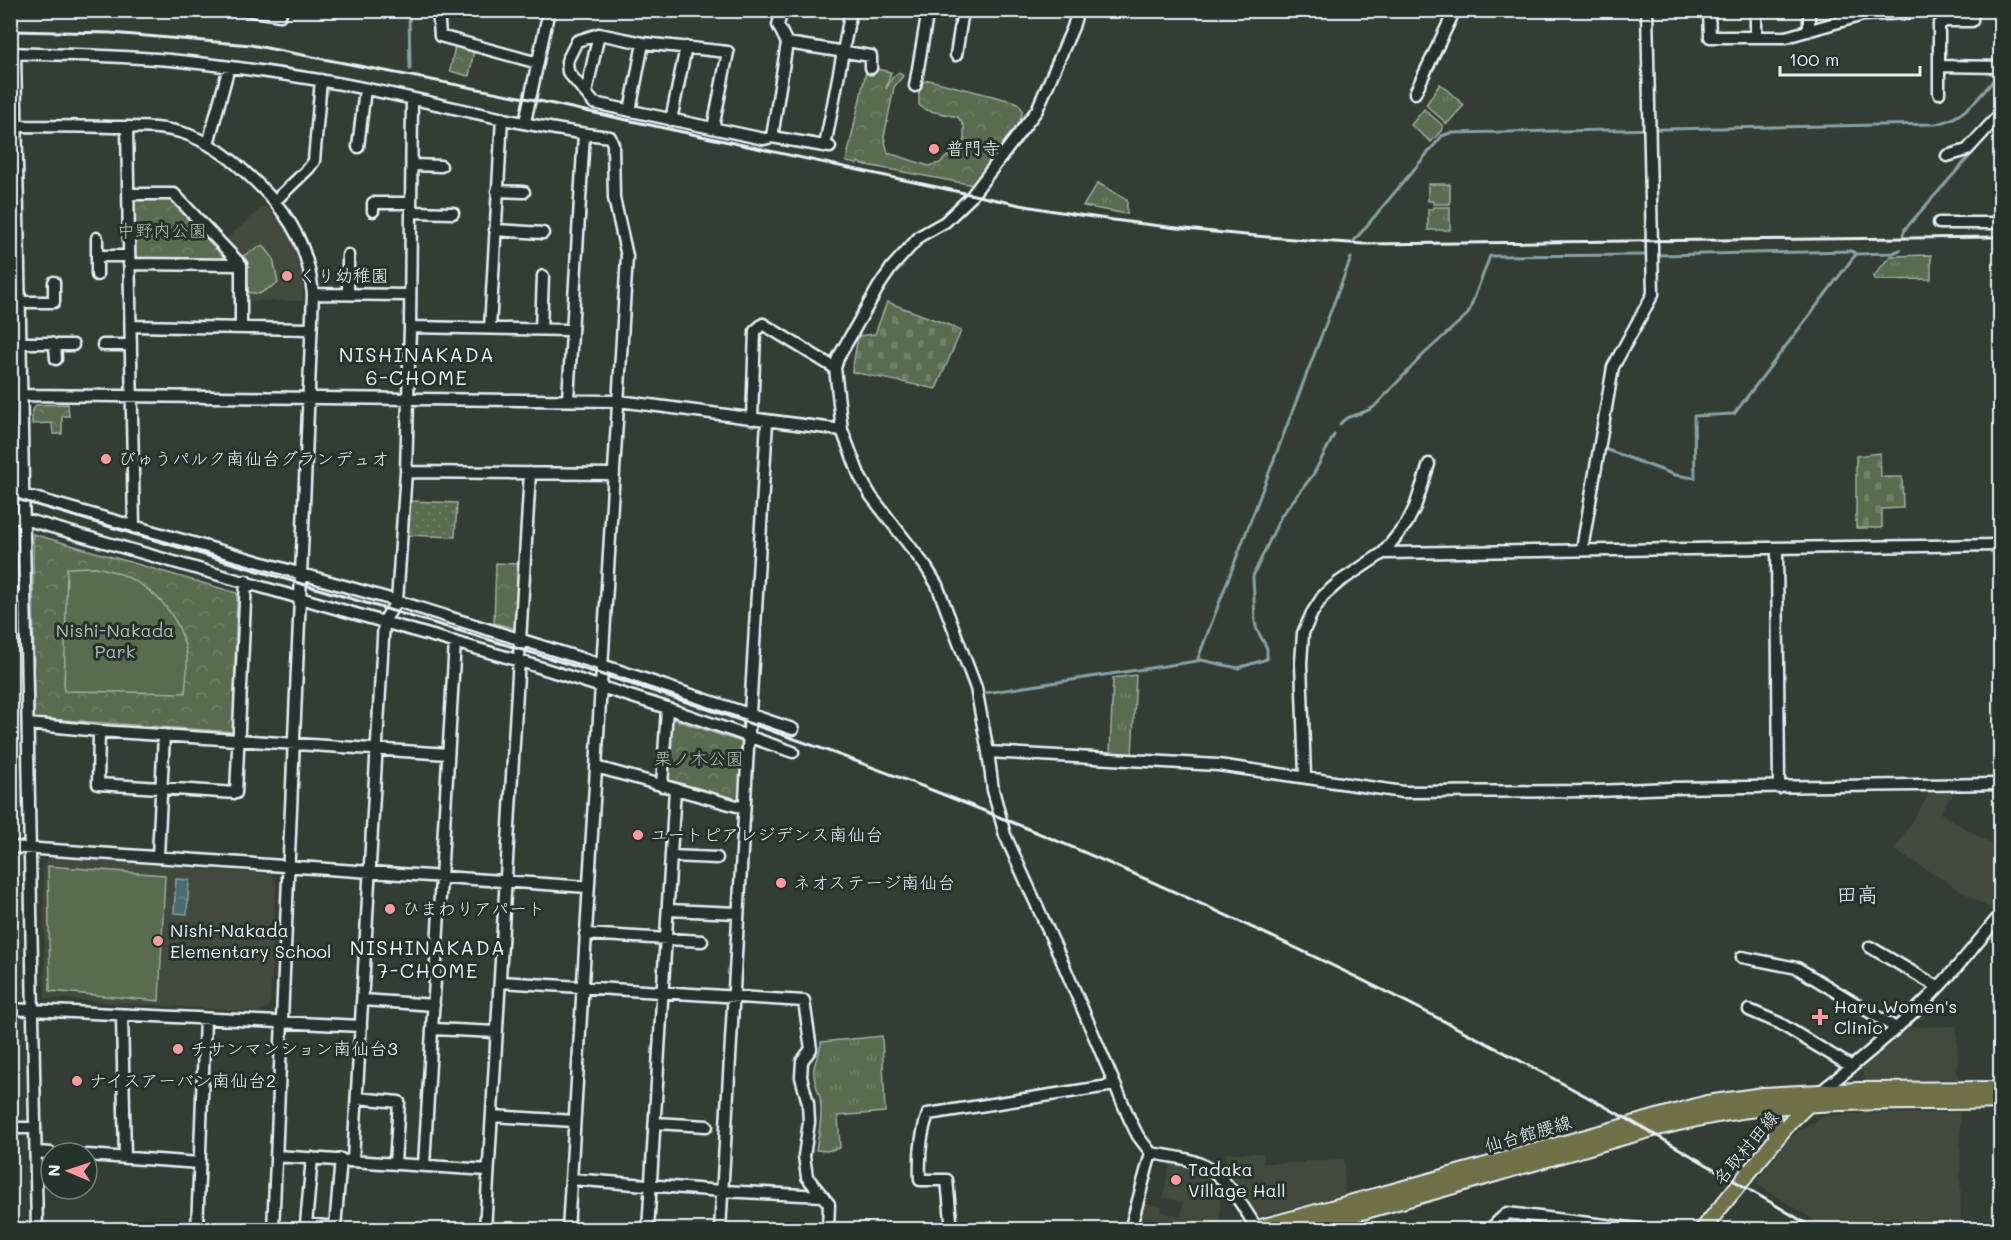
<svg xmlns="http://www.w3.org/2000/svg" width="2011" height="1240" font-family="Mali,'Klee One',sans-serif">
  <defs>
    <pattern id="grass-tufts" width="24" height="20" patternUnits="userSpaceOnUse" patternTransform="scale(1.5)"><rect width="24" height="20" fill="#586c50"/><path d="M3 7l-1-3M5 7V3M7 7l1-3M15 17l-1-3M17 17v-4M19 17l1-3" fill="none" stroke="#70816a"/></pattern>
    <pattern id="forest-crowns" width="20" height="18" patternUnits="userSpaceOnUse" patternTransform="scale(1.5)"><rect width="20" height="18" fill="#586c50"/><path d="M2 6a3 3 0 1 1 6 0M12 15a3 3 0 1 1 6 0" fill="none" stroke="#70816a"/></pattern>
    <pattern id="cemetery-stones" width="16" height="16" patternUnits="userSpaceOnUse" patternTransform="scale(1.5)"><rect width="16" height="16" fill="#586c50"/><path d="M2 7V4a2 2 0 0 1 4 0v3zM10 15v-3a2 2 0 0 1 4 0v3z" fill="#70816a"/></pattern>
    <pattern id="garden-dots" width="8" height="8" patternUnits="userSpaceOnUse" patternTransform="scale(1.5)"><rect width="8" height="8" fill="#586c50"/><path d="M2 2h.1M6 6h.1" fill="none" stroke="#70816a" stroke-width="1.8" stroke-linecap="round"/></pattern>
    <pattern id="water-ripples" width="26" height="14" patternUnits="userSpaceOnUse" patternTransform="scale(1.5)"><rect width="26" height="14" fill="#486c6e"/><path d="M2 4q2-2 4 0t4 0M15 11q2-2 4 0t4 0" fill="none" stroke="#628183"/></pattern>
  </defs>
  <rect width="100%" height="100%" fill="#333d34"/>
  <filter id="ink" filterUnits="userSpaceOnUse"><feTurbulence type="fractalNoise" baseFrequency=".0167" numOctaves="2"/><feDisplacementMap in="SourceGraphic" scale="12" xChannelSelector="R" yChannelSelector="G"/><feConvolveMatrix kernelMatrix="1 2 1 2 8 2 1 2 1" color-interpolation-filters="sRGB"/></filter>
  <g filter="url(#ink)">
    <path fill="#42493c" d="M265,205L285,227L294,242L300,263L304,301H246L244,263L224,241Z
      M1932,789L1955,790L1940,813L2000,849V897L1991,909L1894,850Z
      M50,857L271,874L276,884L270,1006L260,1012L45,998L43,866Z
      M1957,1026L1958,1079L1866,1081L1861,1070L1910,1027Z
      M1960,1112L1961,1229H1829L1755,1183L1787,1141L1801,1129L1822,1117L1847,1114Z
      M1226,1153H1263V1163H1304L1305,1161L1344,1159L1345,1195L1256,1217L1227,1177Z
      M1170,1162L1190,1165L1213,1178V1182L1220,1189V1226L1206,1230H1132L1140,1202L1162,1207L1161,1213L1181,1216L1183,1202L1163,1198Z"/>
    <path fill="url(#grass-tufts)" stroke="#a0aea4" stroke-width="1.5" d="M1440,84L1464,105L1447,124L1426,105Z
      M1424,109L1443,126L1441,131L1431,142L1411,125Z
      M1098,183L1127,200V214L1083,206Z
      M1428,184H1450V204H1433V201H1428Z
      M1433,207H1450V230H1428V209H1433Z
      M1931,255V279L1874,280V276L1890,256Z
      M1136,675L1132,756L1110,755L1113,678Z
      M882,1036L885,1112L838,1116L840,1148L827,1151L816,1150C819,1132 823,1115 820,1097C818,1090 814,1082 814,1074C812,1062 821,1054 821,1042Z"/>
    <path fill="url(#forest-crowns)" stroke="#a0aea4" stroke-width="1.5" d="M455,46L474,50L469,76L450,71Z
      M867,67L891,72L886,89L892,78L899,72L903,76L894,87L884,137L888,153L929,166L940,163L964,140V126L958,117L926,110L919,105V89L923,82L929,80L1016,102C1020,105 1023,108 1022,113C1020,129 989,167 979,182L973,185L861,164L858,162L857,164L846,162Z
      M132,198L172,199L227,256L224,262L135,259L132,255Z
      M68,404L69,416H62V434H53L52,423L32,424V412L36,405Z
      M33,534L237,593L233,732L34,718Z
      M496,563L519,564L517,629L494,623Z
      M673,719L744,743L740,798L738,801L666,779L670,720Z"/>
    <path fill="url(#cemetery-stones)" stroke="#a0aea4" stroke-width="1.5" d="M887,302L949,325L961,331L936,389L852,372L858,336L875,334Z
      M1880,453L1881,477H1902L1903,508L1882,509V528H1856V456Z"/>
    <path fill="url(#garden-dots)" stroke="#a0aea4" stroke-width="1.5" d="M410,501L457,503L455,537L408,535Z"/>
    <path fill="#586c50" stroke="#a0aea4" stroke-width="1.5" d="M263,245L273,258L278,283L259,294L248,292V262L243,256Z
      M95,567C141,575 180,607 187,656C188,668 186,681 185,693L64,691L67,568Z
      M48,866L165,875L159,1001L50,991Z"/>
    <path fill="url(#water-ripples)" stroke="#88a1a5" stroke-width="1.5" d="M176,879L189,880L187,914L174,913Z"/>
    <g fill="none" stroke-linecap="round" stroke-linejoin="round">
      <path stroke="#88a1a5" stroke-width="3" d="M409,10L410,69
        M2000,10V13
        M1903,235L1905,229L2000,122
        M1354,241L1442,136L1450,133L1936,124C1965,119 1983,93 2000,72
        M1657,260L1659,255L1852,251L1856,254
        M1340,424C1349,413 1363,415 1374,407L1424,354L1468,314L1490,256L1648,255
        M1602,448L1675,475L1695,478L1694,416L1734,414L1856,254L1893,253L1900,250
        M1197,661L1201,660L1238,668L1267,659V648L1257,630L1255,622L1253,576L1281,516L1313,475L1334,435
        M985,693L1197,661L1351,258"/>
      <g stroke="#e8f1f8" stroke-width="15">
        <path id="minor" d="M246,10L280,15L282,10
          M438,10L440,36L538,63
          M782,10L778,25L787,43L772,137L830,147
          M1063,10L1077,13
          M1078,10L1073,27L1037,110L970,198L945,222L920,236L892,267L879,286L838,358L835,368L842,430L860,477L871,496L926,567L937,585L976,688L988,752L993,790L1005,835L1062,961L1130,1120L1138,1136L1151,1153C1167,1156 1184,1157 1198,1163C1226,1174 1242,1206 1258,1230
          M1709,10L1710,37H1786L1863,15L1908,13V10
          M1809,10V31
          M1944,10L1945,21L1939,25V66L2000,67
          M1945,21H1972V10
          M1756,37V10
          M787,43L871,56V68
          M10,53C63,55 117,55 170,60C220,65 270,72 319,80C417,96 512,126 610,137L613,144L614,198L627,256L568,1230
          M15,54L37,1230
          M956,55L963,10
          M915,86L928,10
          M586,93L599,34
          M1415,93L1455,10
          M1939,93V66
          M630,111L643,43
          M671,120L686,47
          M525,122L549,10
          M10,126C44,126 78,126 112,127C137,127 166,126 189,135C219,147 240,166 263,189C294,221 308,249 313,294L273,1230
          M127,127L134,528
          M713,128L728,52L643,43L599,34L577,41L567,61L568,72L594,103L764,139L772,137
          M208,144L229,67
          M825,146L851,10
          M358,147L365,89
          M1947,156L1967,150L2000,114
          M412,165L441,166
          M497,191L524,192
          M128,194H174L241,265V328
          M275,201L309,168L314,161L321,80
          M373,211V203H411
          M411,212L453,213
          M1939,223H2000
          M495,230L543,233
          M97,238V256H129
          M129,264L241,265
          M97,275V256
          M313,294L410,295
          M348,294V255
          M20,302H54V282
          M131,326L311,329
          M410,327L571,330
          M490,328L502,118
          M541,329L543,276
          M20,343H50L55,345L56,359
          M55,345H73
          M103,345H131
          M21,395L619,401L842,430
          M568,399L584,134
          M752,419L755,331L763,324L835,368
          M406,472L614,474
          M10,491L397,601L602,665L793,729
          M10,515L520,661L667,708L793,752
          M1777,548L1779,788
          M1582,549L1613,367L1653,294L1647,10
          M1383,553L2000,545
          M10,595L25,599
          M28,724L99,731L448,754
          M99,731L98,784L236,793L246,581
          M988,752L1218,765L1403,792L1597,791L1671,788L2000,784
          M596,767L744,808
          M1305,776L1301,663L1303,633L1312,613L1323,596L1339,582L1383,553L1407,523L1415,507L1429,464
          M662,786L667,708
          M10,847L588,887
          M158,856L164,735
          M671,856L717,858
          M668,910L737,913
          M585,934L702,941
          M1870,947L1938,987
          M1742,957L1797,968L1896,1028
          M500,982L804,1001L811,1049L802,1061L801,1077L808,1103L809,1122L804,1156L807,1177L829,1204L828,1230
          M363,1000L434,1005
          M10,1009L361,1026
          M1749,1010L1779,1023L1852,1067
          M122,1015L125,1158
          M433,1029L496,1032
          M1820,1092C1855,1065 1889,1036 1921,1005C1950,977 1975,946 2000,915
          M357,1098L399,1102L395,1163
          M492,1116L574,1121
          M655,1123L707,1126
          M10,1128H35
          M36,1152L51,1153
          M87,1155L200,1163
          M276,1156L488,1170
          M312,1158L306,1224L335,1227L341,1159
          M353,1160L384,621L397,601L406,472L410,327L412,99
          M424,1165L455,642
          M571,1179L722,1191L823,1196
          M197,1230L205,1019
          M485,1230L530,473
          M648,1230L675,789
          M720,1230L767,421
          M952,1230L947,1180H920C919,1158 920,1135 928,1114L1115,1085
          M1130,1230L1151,1153
          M1489,1230L1507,1213L1647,1230"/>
      </g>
      <g stroke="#e8f1f8" stroke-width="18">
        <path id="major" d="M1770,1107L1776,1126V1139
          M1250,1230L1397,1190L1707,1103L1763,1095L1858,1090L2000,1089
          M1296,1230C1384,1207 1471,1181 1558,1156C1615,1140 1671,1122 1729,1113C1818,1098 1910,1104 2000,1101
          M1702,1230L1790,1122L1810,1103"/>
      </g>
      <use href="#minor" stroke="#26332d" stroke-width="10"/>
      <use href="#major" stroke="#70704a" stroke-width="14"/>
      <path stroke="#e8f1f8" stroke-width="3" d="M10,31L111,33L251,45L530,99L1020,205C1134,226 1248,237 1364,244L2000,237
        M10,497C127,531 243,566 359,601C557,659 755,720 947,796C1172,885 1393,990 1604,1106C1676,1146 1747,1188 1817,1230"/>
    </g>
  </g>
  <g fill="#ff9aa2" stroke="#26332d" stroke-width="2">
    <circle cx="934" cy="149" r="6"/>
    <circle cx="287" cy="276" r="6"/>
    <circle cx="106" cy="459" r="6"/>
    <circle cx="638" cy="835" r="6"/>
    <circle cx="781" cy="883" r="6"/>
    <circle cx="390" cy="909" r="6"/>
    <circle cx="158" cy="941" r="6"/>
    <path d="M1817 1008h6v6h6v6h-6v6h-6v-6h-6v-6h6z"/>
    <circle cx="178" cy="1049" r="6"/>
    <circle cx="77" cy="1081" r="6"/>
    <circle cx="1176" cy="1180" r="6"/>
  </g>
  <g text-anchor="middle" stroke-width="6" stroke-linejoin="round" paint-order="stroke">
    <g font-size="18" fill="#e8f1f8" stroke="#26332d" text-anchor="start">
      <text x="946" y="155">普門寺</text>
      <text x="299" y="282">くり幼稚園</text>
      <text x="118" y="465">びゅうパルク南仙台グランデュオ</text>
      <text x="650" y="841">ユートピアレジデンス南仙台</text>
      <text x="793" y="889">ネオステージ南仙台</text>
      <text x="402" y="915">ひまわりアパート</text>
      <text x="170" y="937">Nishi-Nakada<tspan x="170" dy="21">Elementary School</tspan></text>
      <text x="1834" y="1013">Haru Women's<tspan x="1834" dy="21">Clinic</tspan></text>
      <text x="190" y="1055">チサンマンション南仙台3</text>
      <text x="89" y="1087">ナイスアーバン南仙台2</text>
      <text x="1188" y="1176">Tadaka<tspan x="1188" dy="21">Village Hall</tspan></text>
    </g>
    <g font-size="18" fill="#aebcb5" stroke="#26332d">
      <text x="162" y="237">中野内公園</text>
      <text x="115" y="637">Nishi-Nakada<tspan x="115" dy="21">Park</tspan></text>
      <text x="699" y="765">栗ノ木公園</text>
    </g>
    <g font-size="18" fill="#e8f1f8" stroke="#26332d">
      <text transform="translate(1528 1134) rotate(-16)" y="6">仙台館腰線</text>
      <text transform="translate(1746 1148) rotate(-50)" y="6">名取村田線</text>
    </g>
    <g font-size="20" letter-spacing="1.5" fill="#e8f1f8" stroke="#26332d">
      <text x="417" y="362">NISHINAKADA<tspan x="417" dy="23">6-CHOME</tspan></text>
      <text x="428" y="955">NISHINAKADA<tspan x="428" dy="23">7-CHOME</tspan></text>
    </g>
    <g font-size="21" fill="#e8f1f8" stroke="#26332d">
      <text x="1857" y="902">田高</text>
    </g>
  </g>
  <rect width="2011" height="1240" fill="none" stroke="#26332d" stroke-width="36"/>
  <rect x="18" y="18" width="1975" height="1204" fill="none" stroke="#e8f1f8" stroke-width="2" filter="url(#ink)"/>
  <g transform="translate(69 1171) rotate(272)"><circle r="28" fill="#26332d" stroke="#747f7e" stroke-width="1.5"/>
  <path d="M0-4.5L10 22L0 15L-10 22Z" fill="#ff9aa2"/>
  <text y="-9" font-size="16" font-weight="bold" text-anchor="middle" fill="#e8f1f8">N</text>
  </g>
  <path d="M1780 66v9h140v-9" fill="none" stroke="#e8f1f8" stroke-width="3"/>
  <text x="1789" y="66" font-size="18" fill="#e8f1f8" stroke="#26332d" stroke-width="4.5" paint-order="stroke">100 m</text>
</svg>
